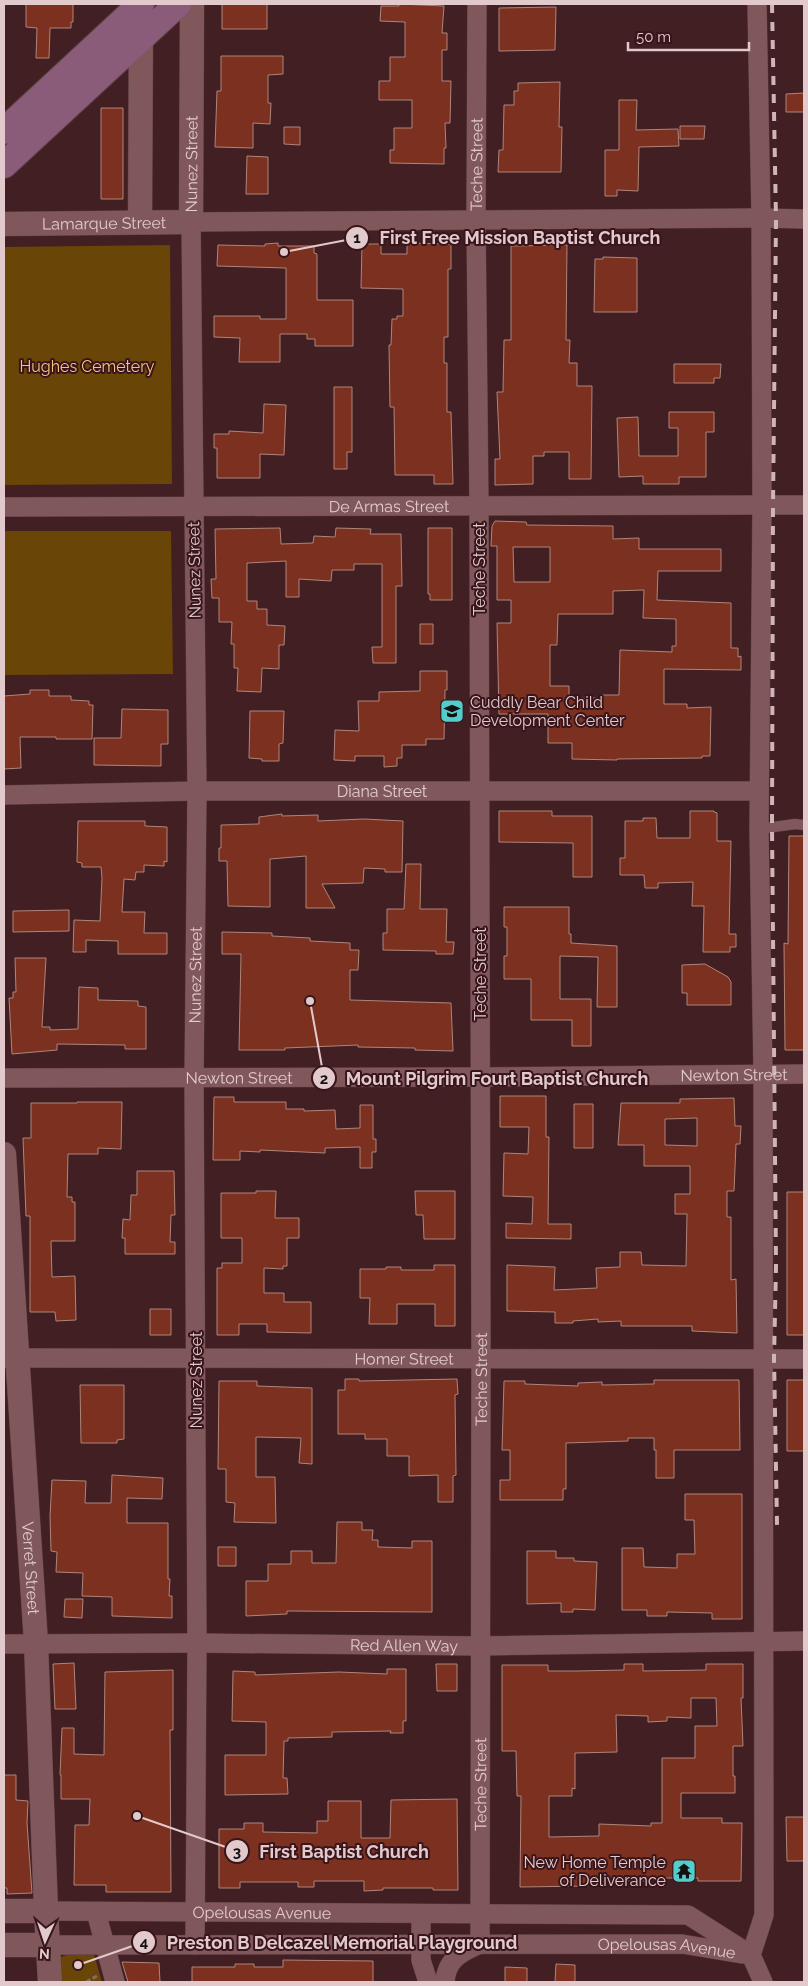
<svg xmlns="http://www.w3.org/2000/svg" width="808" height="1986" font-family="Raleway,sans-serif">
  <rect width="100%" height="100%" fill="#421f23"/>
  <path fill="#694507" d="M170,245L172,484L4,485V247Z
    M4,531H171L173,674L4,675Z
    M93,1951L102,1982H60L59,1972L61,1957L72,1953Z"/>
  <path fill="#7c3020" stroke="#af857b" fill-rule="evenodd" d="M26,4H73V22H71V28H50L49,58H36L37,28L26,27Z
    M222,4H267V29H222Z
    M399,4L444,6L442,33H447V50H442V81H451L450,123H445L446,148H444V164L390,163V150H394V128H412V100H379V81H390V57H405V22L380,21L381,6H399Z
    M556,7L555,50L499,51V8Z
    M221,56H283V74L268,75V103H271L270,124L253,123V148L215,147L217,91H221Z
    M560,82L559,127H562L561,172H498L499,150H503L504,105H514V91H518V83Z
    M804,93V112H786V94Z
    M619,100H637L636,130L678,129L679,146L639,147L638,191L617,190V196H605V150H619Z
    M101,108H123V199H101Z
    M680,126H705L704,139H680Z
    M284,127H300V145L284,144Z
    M247,156L268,157V194H246Z
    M278,243V246H314V253L317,254V300H353V346H315V339H307V334H280V362H239L240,338L214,337V316H260V319H286V268L217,266L218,245L265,246V244Z
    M407,243L451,244V269H448V337H444V363H447V412H451L453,484H434V475H395L394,407H390L389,345H391L392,319H397V316H403V289L361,288L362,244H381V254H407Z
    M567,245L566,340H570L569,363H577V386H592L591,479H569V452H544V456H533V484L495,485V459H500L497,392H503L504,340H511V246Z
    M603,257L637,258V312H594L595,259H603Z
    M674,364H721L720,378H714V383H674Z
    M334,387H352V452H347V469H334Z
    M264,404L286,405L284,455L260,454V478H217V448H214V434H229V431L263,433Z
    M669,412H714V432H706V477H679V484H643V476L619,477L617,418L638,417L639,456H678V428H669Z
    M495,521L526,522L527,525L613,526V539L639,538V549H721V571H658L657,600L731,603V648H738V657L741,656V670L664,669V704H687V708L711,707L710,756H702V758L617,759V760L572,759V743H548V714H499L497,623H511V600H497V546H491L492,526ZM513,547H550V582H514ZM644,590L643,618L676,619V646H672V652L620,650L619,695H602V698H569V686H550V645H557L558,614H613V591Z
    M280,528L281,544L313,543L314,536L335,537L336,528L371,529L370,534H401L402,586H396V663H373L372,647H382V564H354V570H332L331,581L299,579V597H286V561L247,563V601H257V609H267V625L285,626L284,645H279V669L262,668L261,692L237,691L238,668H234V644H231L232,622H219V598H212L211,579H216L215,529Z
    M428,528H452V600H430V594H428Z
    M420,624H433V644H420Z
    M420,671H447V690H445L444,739H426V745H402V758H397V766L384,767V756H355V761L334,760L335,730L359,731L358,701H379V692L420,691Z
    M30,690H49V696H71V700L89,701V705H93L92,739H56V737H20L21,768L4,769V696L30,694Z
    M122,709L168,710V744H161V766L94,765V738H121Z
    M250,711H284L283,743L279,744V761H262V759L249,758Z
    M499,811H552V816H592V877H573V843L499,842Z
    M690,811H714V812L717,813V841H731L729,934H736V947H730V952H703L704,906H692L693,882L658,883V888H645L644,875H620V858H625V821H643V818H656L657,838H690Z
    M282,814V816L318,815V821L364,819L403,821L402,872H385V869L364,868L363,883L322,884L335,908H306V856L270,859V907L228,906L227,861H219V848H221V825L259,824V817Z
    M78,821H145V826L167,827V862L164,861V866L144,865V872H136L135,880L124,879L122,912H145L144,933H167V954H118V941L86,940V952H73L74,920L100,921L102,878L101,867H82V863L77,862Z
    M789,836H804V1050H785L784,943L788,944Z
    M406,864H421L420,909H447L446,942H454L453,954H436V951L383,950V933H387V909H404Z
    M504,907H569V934H571V943L617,946V1007H597L598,957L560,956V999H591V1046H572V1020H531V979H504V956H507V927H504Z
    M69,910V931L13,932V911Z
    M222,932L272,933V936L310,938V941L350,943V950H359L358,970H350V1000L451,1003L453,1051L415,1050V1048L358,1047V1045L285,1048V1050H239L241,954H222Z
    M15,958H46L42,1027H50V1030L78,1029L79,987L98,988V1000L138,1001V1006L146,1007V1049H125V1045L57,1044V1050L12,1054L9,998H13V992H16Z
    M705,964L728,977L731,982V1005H687V993H682V965Z
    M500,1096H546V1137H549L548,1224H571V1239L506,1238V1223L532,1224L533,1197L503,1196L504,1153L528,1154L529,1127H500Z
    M214,1097H234V1102H286V1109H304V1111L335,1110L336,1129L360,1128V1105H373V1139H376V1152H372V1168H360V1147L325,1148V1153L260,1150V1152L240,1151V1160H213Z
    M734,1098L735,1126H741L740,1144H736L734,1191H727V1217H731V1280L736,1279L737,1333L692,1331V1326H621V1321L598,1322V1319L573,1321V1323H555V1312L507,1311V1265L555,1267L554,1290L597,1288L596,1268L620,1267V1252H641L642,1265L686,1266L687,1214H675V1194H690V1166H644V1145H618L621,1103H680V1099ZM697,1118V1146L665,1145V1119Z
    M77,1102H122L121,1149L98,1148V1154H68L67,1197H72V1202H75V1241H51L52,1277L75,1276L76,1320L56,1321L55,1312H30V1216H26L23,1138H31V1103H77Z
    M574,1104H593V1148H574Z
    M137,1171H174L175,1215H171L170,1242H175V1254H125V1238H122L123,1219L130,1220L131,1195H137Z
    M256,1191H276L275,1218H299V1238H287V1266H283V1269L264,1268V1293H284V1302H311V1333L267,1332V1324H239V1335H217V1268H222V1263H242V1238H221V1193H256Z
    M415,1191H455V1239H424L423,1215H416Z
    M787,1192H804V1335H787Z
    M434,1265H455V1326H435V1304H397V1324H369L370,1298H360V1269H386V1267H401V1270H434Z
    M150,1309H171V1335H150Z
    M345,1379H359V1381L457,1379L458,1394L455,1395L456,1475L453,1476V1502H438V1475L409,1476V1456H387V1439H365V1434H338V1390H345Z
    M654,1380H739L740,1450H674V1478H656V1450H654V1438H628V1441L566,1443V1489H563V1500H500V1480H510V1450H502L504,1381H525V1384L578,1386V1383L602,1382V1385L654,1384Z
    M787,1380H804V1451H787Z
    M219,1381H257V1386L312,1388V1464L299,1463L301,1438L256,1437V1477H275L276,1523L234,1522L235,1503L226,1502V1469H218Z
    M80,1385H124V1439L117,1440V1443H81Z
    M112,1475L163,1478L162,1499L127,1498V1523H168V1579H170L169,1596H172V1618L112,1616V1597L82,1596L83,1573L56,1572L57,1552L51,1551L50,1516L52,1480L86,1481L85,1503H111Z
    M685,1494H742V1619H712V1613L667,1612V1616H647V1610H622V1548H643L644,1567L677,1568V1554H695L694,1520H685Z
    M337,1522H362V1530H373L372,1540H378V1547L412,1548V1541H432V1612L287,1611V1614L246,1616V1581H268V1564H291V1551H312V1563H336Z
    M218,1547H236V1566H218Z
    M527,1551H556V1558H574V1561L597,1562L595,1610L573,1609V1612H561V1603L527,1604Z
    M65,1599H83L82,1618L64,1617Z
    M74,1663L76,1709H55L53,1664Z
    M436,1664H457V1691H437Z
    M624,1664H643V1671L706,1670V1664H743V1698H741L743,1746H733V1776H735V1793H681V1818H722V1823H742L741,1881H698V1878H645V1881H588V1886L520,1887L521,1796H517L516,1751H502V1665H548V1671H577L624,1670ZM691,1698H716L717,1726H695V1758H662V1823H651V1826L599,1824V1836L549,1837V1796H572V1788L575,1789V1753L617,1752L616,1715L648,1716V1722L667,1721V1717L691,1718Z
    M387,1669H406V1721H403V1733H390L391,1731L332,1732V1737L288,1738V1741H284L283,1778H287L288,1794L225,1795V1755H266V1722L232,1721L233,1671L255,1672V1675L339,1672L387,1674Z
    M173,1670V1730H170L171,1892H106V1885H74L75,1825H89L90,1799H61V1775H60L62,1728H74V1754L104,1755L105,1672Z
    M4,1775H16V1800L28,1801L27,1823L32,1893L7,1894V1888H4Z
    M457,1799L458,1890H433V1888H383V1890L364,1891V1881H314V1887H298V1882H240V1888H219V1829H244V1823H263V1832L317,1833V1821H328V1801H361V1838H390L391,1800Z
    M786,1817H804V1861H787Z
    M283,1960L373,1961V1982H192V1967H235V1964H254V1967H283Z
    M122,1962L159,1963L160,1982H128Z
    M556,1964L575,1965V1982H555Z
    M505,1967L527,1968V1982H505Z"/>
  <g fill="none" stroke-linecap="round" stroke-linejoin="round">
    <g stroke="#5b3e42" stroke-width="11">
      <path id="service" d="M759,829L795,824L804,825"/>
    </g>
    <g stroke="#5b3e42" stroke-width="20">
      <g id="minor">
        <path d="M757,4L761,218L762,505L759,829L763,1073L764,1915L751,1955L763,1982"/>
        <path id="s1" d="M4,507L804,505"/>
        <path id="s2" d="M4,795L197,791H759"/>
        <path id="s3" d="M4,1078L480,1077L804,1074"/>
        <path id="s4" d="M4,1358L804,1359"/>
        <path id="s5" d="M4,1644L197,1643L480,1646L804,1641"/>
        <path id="s6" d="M46,1911L688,1915L751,1955"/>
        <path d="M96,1912L115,1982"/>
        <path d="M421,1914V1960L428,1982"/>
        <path id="s7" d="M47,1945L682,1944L742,1954"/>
        <path id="s8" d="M195,1945L197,1643L194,1078L197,791L191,222L761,218L804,219"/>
        <path id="s9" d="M445,1982C446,1960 461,1952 480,1944L481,1358L479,506L476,221L477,4"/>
      </g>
    </g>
    <g stroke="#5b3e42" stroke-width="25">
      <g id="tertiary">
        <path d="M140,222L141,25"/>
        <path id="s10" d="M4,224L191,222L192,4"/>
        <path id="s11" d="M4,1154L36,1643L46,1911L50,1982"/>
        <path d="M4,1911H46"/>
        <path d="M4,1945H47"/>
      </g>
    </g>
    <g stroke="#5b3e42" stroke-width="28">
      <path id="secondary" d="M4,131L141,4
        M4,165L178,4"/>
    </g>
    <path stroke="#886a6d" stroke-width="3" stroke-dasharray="5 2.5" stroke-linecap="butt" d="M86,1982L97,1976"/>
    <use href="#service" stroke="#80575b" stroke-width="10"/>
    <use href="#minor" stroke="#80575b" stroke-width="19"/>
    <use href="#tertiary" stroke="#80575b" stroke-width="24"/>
    <use href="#secondary" stroke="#8b5b7a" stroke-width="26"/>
    <path stroke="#ceb5b7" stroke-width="4" stroke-dasharray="9 9" stroke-linecap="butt" d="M772,4L776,219L773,505L772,827L776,1266L774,1358L777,1525"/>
  </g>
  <defs>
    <g id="school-square" transform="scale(1.25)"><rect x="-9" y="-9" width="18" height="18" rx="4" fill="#53cdcb" stroke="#37151a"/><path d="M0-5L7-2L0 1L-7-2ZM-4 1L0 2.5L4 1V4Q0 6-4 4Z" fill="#111"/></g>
    <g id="temple-square" transform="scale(1.25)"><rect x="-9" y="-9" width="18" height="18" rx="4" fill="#53cdcb" stroke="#37151a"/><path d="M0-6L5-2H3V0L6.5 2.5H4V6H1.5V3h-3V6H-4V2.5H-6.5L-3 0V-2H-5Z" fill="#111"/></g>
  </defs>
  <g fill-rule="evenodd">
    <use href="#school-square" x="452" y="711"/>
    <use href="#temple-square" x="684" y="1871"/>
  </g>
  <g text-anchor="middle" stroke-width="4" stroke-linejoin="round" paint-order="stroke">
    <g font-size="16" fill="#e2cacc" stroke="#37151a">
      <text dy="6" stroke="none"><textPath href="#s9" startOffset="1835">Teche Street</textPath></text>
      <text dy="6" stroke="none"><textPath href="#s10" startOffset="245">Nunez Street</textPath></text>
      <text dy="6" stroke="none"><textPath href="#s10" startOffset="100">Lamarque Street</textPath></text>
      <text dy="6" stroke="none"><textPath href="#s1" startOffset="385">De Armas Street</textPath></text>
      <text transform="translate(479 569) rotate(-90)" y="6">Teche Street</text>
      <text transform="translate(194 570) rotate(-91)" y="6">Nunez Street</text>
      <text dy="6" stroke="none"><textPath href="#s2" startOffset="378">Diana Street</textPath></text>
      <text transform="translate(480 974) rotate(-90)" y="6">Teche Street</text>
      <text dy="6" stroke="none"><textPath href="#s8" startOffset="970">Nunez Street</textPath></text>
      <text dy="6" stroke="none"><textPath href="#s3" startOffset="730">Newton Street</textPath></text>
      <text dy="6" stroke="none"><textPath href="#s3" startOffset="235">Newton Street</textPath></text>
      <text dy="6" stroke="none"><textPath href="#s4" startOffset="400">Homer Street</textPath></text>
      <text dy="6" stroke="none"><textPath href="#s9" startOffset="620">Teche Street</textPath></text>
      <text transform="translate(196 1380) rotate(-90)" y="6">Nunez Street</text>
      <text dy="6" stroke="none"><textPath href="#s11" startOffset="415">Verret Street</textPath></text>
      <text dy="6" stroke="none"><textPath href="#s5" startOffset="400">Red Allen Way</textPath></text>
      <text dy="6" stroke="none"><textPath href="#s9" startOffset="215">Teche Street</textPath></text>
      <text dy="6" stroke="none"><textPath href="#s6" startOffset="216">Opelousas Avenue</textPath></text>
      <text dy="6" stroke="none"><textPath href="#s7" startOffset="620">Opelousas Avenue</textPath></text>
    </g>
    <g font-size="16" fill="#fac379" stroke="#37151a">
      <text x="87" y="372">Hughes Cemetery</text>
    </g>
    <g font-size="16" fill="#e2cacc" stroke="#37151a" text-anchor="start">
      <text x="470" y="708">Cuddly Bear Child<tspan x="470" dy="18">Development Center</tspan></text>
      <text x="666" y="1868" text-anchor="end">New Home Temple<tspan x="666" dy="18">of Deliverance</tspan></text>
    </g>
  </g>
  <path fill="none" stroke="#e2cacc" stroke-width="2" d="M284 252L357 238M310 1001L324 1078M137 1816L237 1851M78 1965L144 1942"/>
  <g fill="#e2cacc" stroke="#37151a" stroke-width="2">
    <circle cx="284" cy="252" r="5"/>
    <circle cx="310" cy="1001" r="5"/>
    <circle cx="137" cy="1816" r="5"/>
    <circle cx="78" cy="1965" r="5"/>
    <circle cx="357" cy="238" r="12"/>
    <circle cx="324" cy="1078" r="12"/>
    <circle cx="237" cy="1851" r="12"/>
    <circle cx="144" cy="1942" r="12"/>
  </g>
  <g font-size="15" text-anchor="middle" font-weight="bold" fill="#111">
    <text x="357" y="243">1</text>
    <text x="324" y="1084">2</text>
    <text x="237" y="1857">3</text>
    <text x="144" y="1947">4</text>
  </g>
  <g font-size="18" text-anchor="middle" font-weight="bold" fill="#e2cacc" stroke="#37151a" stroke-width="4" stroke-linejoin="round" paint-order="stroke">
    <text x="520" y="244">First Free Mission Baptist Church</text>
    <text x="497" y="1085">Mount Pilgrim Fourt Baptist Church</text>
    <text x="344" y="1858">First Baptist Church</text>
    <text x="342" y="1949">Preston B Delcazel Memorial Playground</text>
  </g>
  <rect width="808" height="1986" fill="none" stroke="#e2cacc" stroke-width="10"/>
  <g transform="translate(45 1941) rotate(183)" stroke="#37151a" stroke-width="4" paint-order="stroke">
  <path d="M0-4L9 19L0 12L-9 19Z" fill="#e2cacc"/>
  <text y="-8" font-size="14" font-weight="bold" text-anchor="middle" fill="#e2cacc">N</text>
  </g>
  <path d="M628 42v8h121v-8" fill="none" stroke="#e2cacc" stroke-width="2.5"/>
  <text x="636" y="42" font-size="15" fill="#e2cacc" stroke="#37151a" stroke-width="4" paint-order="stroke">50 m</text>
</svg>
